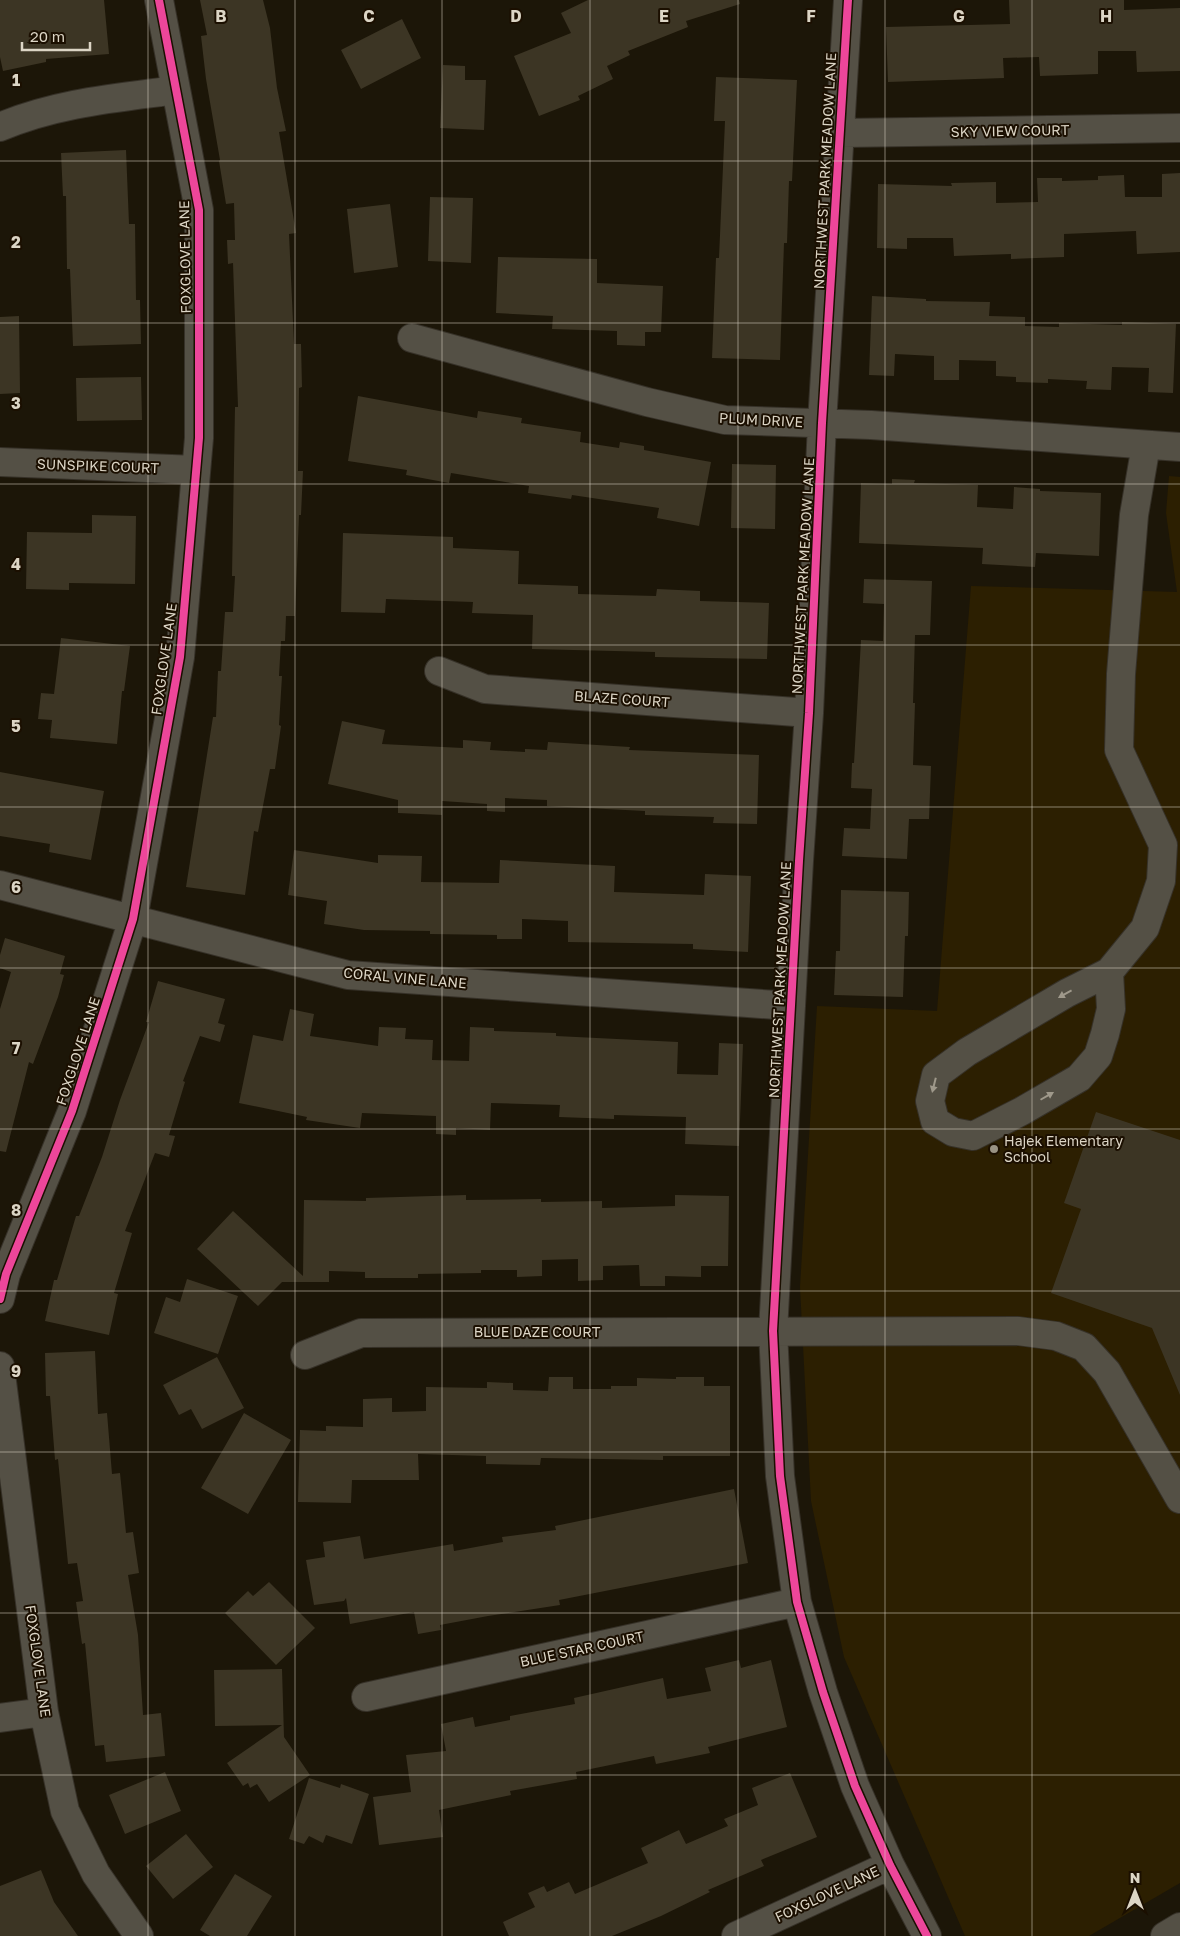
<svg xmlns="http://www.w3.org/2000/svg" width="1180" height="1936" font-family="'Golos Text',sans-serif">
  <rect width="100%" height="100%" fill="#1c1608"/>
  <path fill="#2c1f01" d="M1169,476L1180,477V1883L1089,1936H965L844,1657L811,1501L800,1287L817,1006L937,1011L971,586L1177,592L1166,513Z"/>
  <path fill="#3c3524" d="M0,0H104L109,54L46,59V62L3,71L0,57Z
    M200,0H263L270,28L277,88L286,131L279,132L296,233L289,234L294,344H301L302,387L299,388L298,471H303L301,515H299L295,616H286L285,641H281L279,676H282L279,725L281,726L275,769H270L258,832L254,831L245,895L186,887L213,717H216L218,671H221L225,612H233L235,576H232L235,407H238L233,263L228,264L227,240H235L234,203L226,204L219,161L220,160L206,79L201,36L207,35Z
    M588,0H739L740,4L686,21L688,27L628,51L630,55L607,66L613,79L578,96L580,100L539,116L514,56L571,33L561,13Z
    M1009,0H1124V10L1180,8V71L1137,72L1136,51H1098V74L1040,76L1039,57L1003,58L1004,78L888,82L886,27L1010,24Z
    M402,19L421,58L361,89L341,50Z
    M443,65L465,66V80H486L484,130L440,128Z
    M716,77L797,80L792,181H789L787,243H784L780,360L712,358L716,258H719L725,121H714Z
    M126,150L129,224H135L136,300H140L141,344L73,346L70,269H67L66,196H63L61,153Z
    M1180,173V252L1137,254L1136,231L1064,234V257L1011,259V254L954,256L953,238H907V249L877,248L878,184L952,186L951,183L996,182V203L1038,202L1037,178H1062V181L1098,180V176L1124,175L1125,197H1162V174Z
    M430,197L473,198L471,263L428,261Z
    M390,204L398,267L354,273L347,209Z
    M498,257L597,259V283L663,286L661,332H645V346L617,345V331L552,329L553,316L496,313Z
    M872,296L926,299V301L990,302L989,316L1025,317V326L1059,327V323L1122,325V322L1176,324L1173,393L1148,392L1149,368L1112,367L1111,390L1086,389L1087,381L1048,379V383L1016,382V377L996,376V361L959,360V380H934V356L895,354L894,376L869,375Z
    M19,316L20,393L0,394V317Z
    M141,377L142,420L77,421L76,378Z
    M358,396L477,418L478,411L522,418L521,423L581,432L580,442L619,448L620,442L644,446V450L711,462L699,526L657,518L659,508L572,495L571,499L528,493L529,486L451,473L449,483L406,475L407,470L348,461Z
    M732,464L776,465L775,529L731,528Z
    M892,479L915,480L914,483L978,485L977,507L1013,509L1014,487L1040,489V491L1101,493L1099,556L1036,553L1035,567L982,564L983,548L859,543L861,483L892,484Z
    M92,515L136,516L135,584L69,583V590L26,589L27,532L92,533Z
    M343,533L453,537V548L519,551L518,584L578,586V594L656,596L657,589L700,591V601L769,603L767,659L655,657V652L532,649L533,615L472,613L473,602L386,599L385,613L341,612Z
    M864,579L932,581L930,635H915L913,703H915L913,765L931,766L929,819H909L907,859L842,856L844,828L870,829L872,789L851,788L852,763H854L861,640L883,641L884,604L863,603Z
    M61,638L130,646L124,691H122L117,744L50,738L52,720L38,719L41,693L54,694Z
    M342,721L385,730L382,744L463,748V740L491,742L490,750L525,752V749L547,750L548,742L630,747L629,750L759,755L757,824L713,823L714,817L645,815V811L547,806V800L505,798V812L487,811V804L442,801V815L398,813V800L328,784Z
    M0,772L104,791L91,860L49,852L50,844L0,836Z
    M294,850L378,863V855L422,856L421,882L499,883L500,860L615,866L614,892L704,895L705,874L751,876L748,952L693,949V944L568,942V921L522,919V939H497V935L430,934V931L364,930L324,924L327,901L288,895Z
    M841,890L909,892L908,936H905L903,997L834,995L836,951H840Z
    M5,938L65,956L60,974L64,975L58,997L33,1064L29,1062L6,1152L0,1151V1009L11,972L0,968V955Z
    M158,981L225,999L218,1023L225,1025L220,1042L200,1036L183,1081L185,1082L169,1135L175,1136L169,1157L155,1153L125,1231L132,1233L114,1293L118,1294L109,1335L45,1321L54,1280H57L76,1216H79L102,1157L120,1100L149,1022H146Z
    M290,1009L314,1014L310,1036L378,1046L379,1027L406,1028L405,1039L433,1040L432,1060L469,1061L470,1027L494,1028V1031L556,1033V1036L678,1042L677,1074L718,1075L719,1043L743,1044L739,1146L685,1144L686,1117L614,1115V1119L559,1117L560,1105L491,1103L490,1130L456,1128V1135L436,1134V1116L362,1113L360,1128L306,1120L307,1117L239,1103L253,1035L283,1041Z
    M1096,1112L1180,1140V1395L1152,1328L1051,1293L1081,1209L1064,1203Z
    M466,1195V1200L541,1199V1202L602,1201V1208L675,1206V1195L729,1196L728,1266H701V1277L665,1276V1286H640L639,1265L603,1266V1280L578,1281V1259L542,1260V1276L517,1277V1270H481V1273L418,1274V1278H365V1272L329,1271V1282H282L258,1306L197,1249L233,1211L303,1276L304,1200L366,1201V1198Z
    M187,1279L238,1296L218,1354L154,1333L166,1297L180,1302Z
    M95,1351L98,1414L107,1413L112,1474L120,1473L126,1533L133,1532L139,1573L128,1575L138,1635L143,1715L161,1713L165,1756L106,1762L104,1745L95,1746L85,1643L82,1644L76,1602L83,1601L77,1563L68,1564L58,1459L55,1460L50,1396H46L45,1353Z
    M217,1357L244,1408L202,1429L191,1409L179,1415L163,1385Z
    M549,1377H573V1389H611V1386H637V1378L676,1379V1377H704V1386H730V1456H663V1460L541,1458L540,1465L486,1464V1456L418,1454L419,1480H352L351,1503L298,1502L300,1430L326,1431V1426L363,1427V1399L392,1398V1412L426,1411V1387L487,1388V1382L513,1383V1390L548,1391Z
    M244,1413L291,1440L248,1514L201,1488Z
    M734,1489L748,1563L559,1600L560,1605L488,1616L440,1625L441,1630L418,1634L414,1612L350,1624L346,1598L344,1601L314,1605L306,1560L325,1557L323,1542L360,1536L364,1559L453,1544L454,1551L503,1542L502,1537L556,1530L555,1526Z
    M269,1582L315,1628L276,1665L225,1613L248,1591L253,1596Z
    M739,1660L741,1668L771,1660L787,1727L708,1747L710,1753L656,1764L654,1756L576,1772L577,1779L510,1791L511,1795L439,1810L443,1837L379,1845L373,1797L411,1792L406,1755L446,1751L441,1724L473,1717L475,1727L510,1720V1716L575,1704L574,1698L663,1678L667,1699L711,1691L705,1668Z
    M282,1669L284,1737L310,1775L269,1802L257,1784L250,1788L248,1783L243,1786L227,1763L282,1725L215,1726L214,1670Z
    M165,1772L181,1811L125,1834L109,1795Z
    M790,1773L817,1837L761,1860L764,1866L708,1890L710,1892L661,1916L612,1936H509L503,1922L535,1907L528,1893L544,1886L547,1892L569,1882L575,1894L648,1863L641,1848L679,1830L686,1844L728,1826L724,1819L758,1805L752,1788Z
    M309,1778L340,1788L341,1784L369,1794L352,1844L326,1835L323,1843L309,1836L304,1844L289,1839Z
    M186,1834L213,1867L173,1899L146,1866Z
    M41,1870L54,1902L78,1936H0V1886Z
    M235,1874L272,1896L247,1936H210L200,1930Z"/>
  <g fill="none" stroke-linecap="round" stroke-linejoin="round">
    <g stroke="#363128" stroke-width="30">
      <path id="minor" d="M848,0L822,423L809,713L799,861L773,1331L780,1476L797,1602L823,1692L855,1786L890,1865L927,1936
        M0,127C56,103 116,98 176,90
        M841,133L1180,128
        M412,338L647,402L725,420L871,425L1180,447
        M0,462L196,470
        M439,671L485,689L809,713
        M0,885L348,975L791,1006
        M1109,972L1111,1009L1105,1034L1098,1056L1079,1078L1022,1111L973,1136L953,1132L935,1121L930,1101L936,1075L967,1052L1067,993L1109,972L1145,928L1161,881L1163,845L1119,750L1121,674L1134,515L1146,445
        M0,1299L6,1274L72,1111L133,919L180,657L199,438V210L159,0
        M305,1355L361,1333L1018,1331L1056,1336L1084,1347L1107,1372L1180,1499
        M0,1366L44,1712L65,1811L96,1874L139,1936
        M366,1697L797,1602
        M0,1718L44,1712
        M736,1936L890,1865
        M1165,1936L1180,1927"/>
    </g>
    <use href="#minor" stroke="#545045" stroke-width="28"/>
    <g stroke="#1b0f00" stroke-width="11">
      <path id="cycleway" d="M848,0L822,423L809,713L799,861L773,1331L780,1476L797,1602L823,1692L855,1786L890,1865L927,1936
        M0,1299L6,1274L72,1111L133,919L180,657L199,438V210L159,0"/>
    </g>
    <use href="#cycleway" stroke="#ed469a" stroke-width="8"/>
  </g>
  <defs><path id="oneway-solid" d="M-6-.8H1V-3.2L6.5 0L1 3.2V.8H-6Z" transform="scale(1.25)"/></defs>
  <g fill="#9f998b">
    <use href="#oneway-solid" transform="translate(1065 994) rotate(151)"/>
    <use href="#oneway-solid" transform="translate(934 1085) rotate(104)"/>
    <use href="#oneway-solid" transform="translate(1047 1096) rotate(-30)"/>
  </g>
  <path fill="none" stroke="#dcd5c5" stroke-width="1" stroke-opacity="0.55" d="M148,0V1936M295,0V1936M442,0V1936M590,0V1936M738,0V1936M885,0V1936M1032,0V1936M0,161H1180M0,323H1180M0,484H1180M0,645H1180M0,807H1180M0,968H1180M0,1129H1180M0,1291H1180M0,1452H1180M0,1613H1180M0,1775H1180"/>
  <circle fill="#999283" stroke="#1b0f00" stroke-width="2" cx="994" cy="1149" r="5"/>
  <g text-anchor="middle" stroke-width="4" stroke-linejoin="round" paint-order="stroke">
    <g font-size="14" fill="#dcd5c5" stroke="#1b0f00">
      <text transform="translate(1010 131) rotate(-1)" y="5">SKY VIEW COURT</text>
      <text transform="translate(825 171) rotate(-87)" y="5">NORTHWEST PARK MEADOW LANE</text>
      <text transform="translate(185 257) rotate(-91)" y="5">FOXGLOVE LANE</text>
      <text transform="translate(761 420) rotate(3)" y="5">PLUM DRIVE</text>
      <text transform="translate(98 466) rotate(2)" y="5">SUNSPIKE COURT</text>
      <text transform="translate(803 576) rotate(-87)" y="5">NORTHWEST PARK MEADOW LANE</text>
      <text transform="translate(164 659) rotate(-82)" y="5">FOXGLOVE LANE</text>
      <text transform="translate(622 699) rotate(4)" y="5">BLAZE COURT</text>
      <text transform="translate(405 978) rotate(5)" y="5">CORAL VINE LANE</text>
      <text transform="translate(780 980) rotate(-87)" y="5">NORTHWEST PARK MEADOW LANE</text>
      <text transform="translate(78 1051) rotate(-72)" y="5">FOXGLOVE LANE</text>
      <text x="537" y="1337">BLUE DAZE COURT</text>
      <text transform="translate(582 1649) rotate(-12)" y="5">BLUE STAR COURT</text>
      <text transform="translate(38 1661) rotate(82)" y="5">FOXGLOVE LANE</text>
      <text transform="translate(827 1894) rotate(-25)" y="5">FOXGLOVE LANE</text>
    </g>
    <g font-size="14" fill="#dcd5c5" stroke="#1b0f00" text-anchor="start">
      <text x="1004" y="1146">Hajek Elementary<tspan x="1004" dy="16">School</tspan></text>
    </g>
  </g>
  <g font-size="16" text-anchor="middle" font-weight="bold" fill="#dcd5c5" stroke="#1b0f00" stroke-width="4" stroke-linejoin="round" paint-order="stroke">
    <text x="221" y="22">B</text>
    <text x="369" y="22">C</text>
    <text x="516" y="22">D</text>
    <text x="664" y="22">E</text>
    <text x="811" y="22">F</text>
    <text x="959" y="22">G</text>
    <text x="1106" y="22">H</text>
    <text x="16" y="86">1</text>
    <text x="16" y="248">2</text>
    <text x="16" y="409">3</text>
    <text x="16" y="570">4</text>
    <text x="16" y="732">5</text>
    <text x="16" y="893">6</text>
    <text x="16" y="1054">7</text>
    <text x="16" y="1216">8</text>
    <text x="16" y="1377">9</text>
  </g>
  <g transform="translate(1135 1891)" stroke="#1b0f00" stroke-width="4" paint-order="stroke">
  <path d="M0-4L9 19L0 12L-9 19Z" fill="#dcd5c5"/>
  <text y="-8" font-size="14" font-weight="bold" text-anchor="middle" fill="#dcd5c5">N</text>
  </g>
  <path d="M22 42v8h68v-8" fill="none" stroke="#dcd5c5" stroke-width="2.5"/>
  <text x="30" y="42" font-size="15" fill="#dcd5c5" stroke="#1b0f00" stroke-width="4" paint-order="stroke">20 m</text>
</svg>
